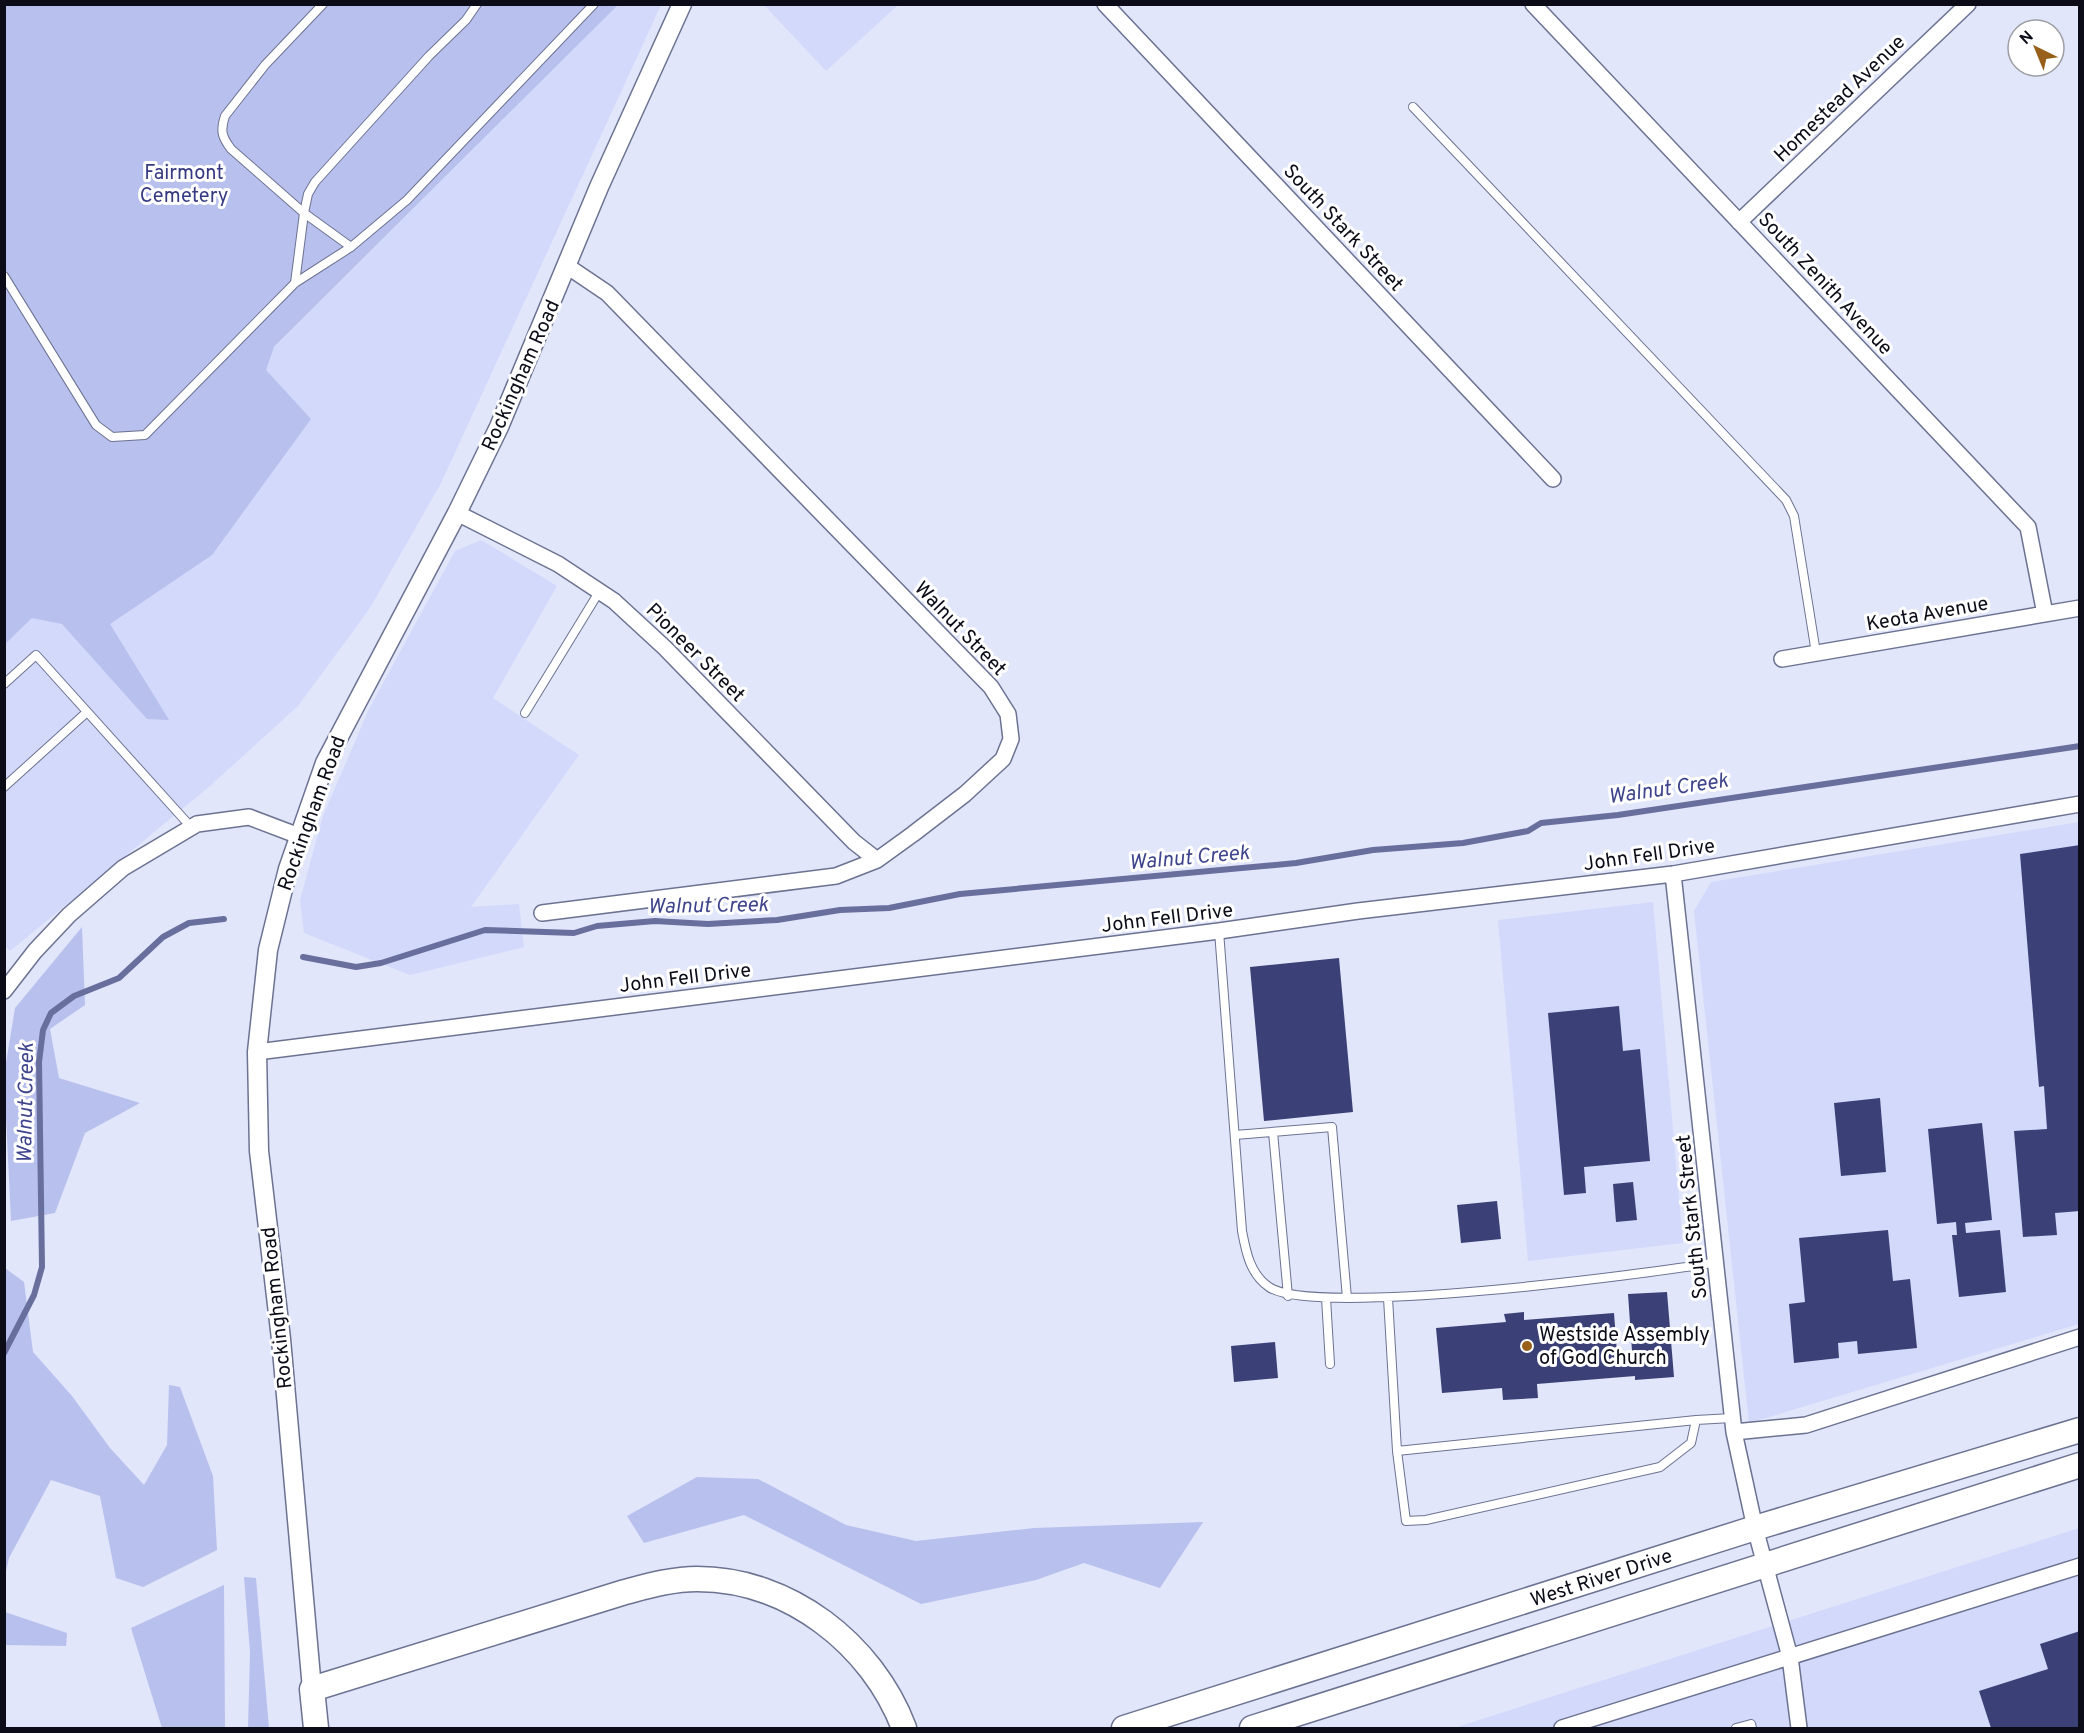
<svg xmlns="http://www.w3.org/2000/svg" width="2084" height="1733" font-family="Overpass,sans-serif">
  <rect width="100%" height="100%" fill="#e1e6fb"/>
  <path fill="#d2d9fb" d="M618,5H661L441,483L370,608L298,706L210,786L10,951L5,946V616Z
    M764,5H898L826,71Z
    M481,540L557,586L493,698L579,755L471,907L519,904L524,947L410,975L304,933L300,900L323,816L369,709L455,551Z
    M2079,822V1324L1749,1423L1694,911L1711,882Z
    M1653,902L1683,1243L1528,1261L1498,920Z
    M2079,1528V1728H1454Z"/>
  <path fill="#b8c0ed" d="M5,5H618L274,347L266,370L311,419L212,555L110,624L169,720L147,719L62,624L32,618L5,644Z
    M82,927L85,1005L50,1029L59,1078L140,1103L85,1133L55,1213L11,1221L4,1075L15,1008Z
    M5,1268L24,1282L33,1352L72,1396L110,1448L144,1485L167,1445L169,1385L180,1387L213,1476L217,1550L143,1587L116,1578L100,1496L51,1480L9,1558L5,1576Z
    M697,1477L758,1479L846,1525L916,1541L1034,1528L1203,1522L1160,1588L1084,1563L1036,1580L921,1604L744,1515L644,1543L627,1516Z
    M244,1577L256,1578L269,1728H248L250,1652Z
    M224,1585L225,1728H162L131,1628Z
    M5,1612L67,1633L66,1646L5,1645Z"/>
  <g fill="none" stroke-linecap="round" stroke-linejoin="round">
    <path stroke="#686f9d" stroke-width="6" d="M303,957L356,967L381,963L485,930L574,933L597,926L655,921L708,924L777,920L840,910L889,908L960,894L1296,863L1373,850L1463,843L1528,831L1541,823L1618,815L2080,746
      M4,1353L34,1295L42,1267L39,1062L43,1030L51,1013L74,996L119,978L163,937L189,923L224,919"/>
  </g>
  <path fill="#3b4176" d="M2080,845V1211L2055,1213L2057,1235L2023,1237L2014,1131L2047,1129L2044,1086L2039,1087L2020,854Z
    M1339,958L1353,1112L1264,1121L1250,967Z
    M1619,1006L1623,1051L1640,1049L1650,1161L1584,1167L1586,1193L1564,1195L1548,1013Z
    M1880,1098L1886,1172L1841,1176L1834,1103Z
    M1982,1123L1992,1220L1965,1223L1966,1233L2000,1230L2006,1292L1959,1297L1952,1235H1957L1956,1222L1937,1224L1928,1129Z
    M1633,1182L1637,1220L1616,1222L1613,1184Z
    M1497,1201L1501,1239L1461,1243L1457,1205Z
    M1888,1230L1893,1281L1910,1279L1917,1348L1858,1354L1857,1341L1838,1343L1839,1358L1794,1363L1789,1304L1805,1302L1799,1238Z
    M1667,1292L1674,1377L1635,1380V1376L1537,1384L1538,1398L1503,1400L1502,1388L1442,1393L1436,1328L1506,1322L1504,1314L1524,1312V1320L1614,1313L1618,1366L1633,1365L1628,1294Z
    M1275,1342L1278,1378L1234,1382L1231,1346Z
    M2080,1631V1728H1991L1979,1691L2048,1669L2040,1644Z"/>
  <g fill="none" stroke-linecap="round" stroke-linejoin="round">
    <g stroke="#6c7291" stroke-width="10">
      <path id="service" d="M323,4L265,65L225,116C220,131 222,137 231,149L304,213L308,194L315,182L429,56L466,20L477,4
        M1413,107L1786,500L1794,516L1816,653
        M4,276L96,425L112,437L145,435L295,283L351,247L407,200L594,4
        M295,283L304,213L351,247
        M4,684L36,655L191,827
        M525,713L599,592
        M4,787L87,712
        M1219,931L1242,1231C1246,1252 1250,1274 1269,1287C1313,1318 1650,1274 1717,1262
        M1273,1132L1288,1296
        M1235,1135L1332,1127L1347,1298
        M1326,1298L1330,1364
        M1388,1298L1397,1451L1406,1521L1426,1520L1660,1467L1691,1443L1696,1420
        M1397,1451L1696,1420L1732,1418
        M1736,1728L1751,1724L1752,1728"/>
    </g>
    <g stroke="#6c7291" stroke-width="18">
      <path id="minor" d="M1105,4L1553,479
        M1533,4L2028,527L2045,614
        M1739,222L1968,4
        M457,513L558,564L614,601L665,648L854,842L877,860
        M1782,659L2080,608
        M1673,874L1734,1432L1755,1528L1790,1657L1799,1728
        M542,913L836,876L877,860L913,834L965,794L1003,759L1011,739L1008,714L991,687L607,293L567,266
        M4,991L35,951L69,915L123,868L197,824L249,817L299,836
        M257,1052L1219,931L1358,911L1673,874L2080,804
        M1734,1432L1806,1425L2080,1337
        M1562,1728L2080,1566"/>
    </g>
    <g stroke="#6c7291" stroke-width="21">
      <path id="tertiary" d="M312,1689L281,1339L259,1151L257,1052L268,950L288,869L325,763L457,513L499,427L599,187L682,4"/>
    </g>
    <g stroke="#6c7291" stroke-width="27">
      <path id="primary" d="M316,1728L312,1689L625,1592C648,1586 672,1579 697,1579C789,1579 872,1644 904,1728
        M1124,1728L1755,1528L2080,1430
        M1252,1728L2080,1465"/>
    </g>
    <use href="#service" stroke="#fff" stroke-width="8"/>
    <use href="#minor" stroke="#fff" stroke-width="15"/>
    <use href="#tertiary" stroke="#fff" stroke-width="18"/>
    <use href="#primary" stroke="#fff" stroke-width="24"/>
  </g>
  <circle fill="#98601b" stroke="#fff" stroke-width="2" cx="1527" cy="1346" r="6"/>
  <g text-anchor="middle" stroke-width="6" stroke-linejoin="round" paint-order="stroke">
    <g font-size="20" fill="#0b0c18" stroke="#fff">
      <text transform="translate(1839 98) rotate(-44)" y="7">Homestead Avenue</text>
      <text transform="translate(1344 227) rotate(47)" y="7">South Stark Street</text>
      <text transform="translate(1826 283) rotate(47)" y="7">South Zenith Avenue</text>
      <text transform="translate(520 375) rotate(-66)" y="7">Rockingham Road</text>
      <text transform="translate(1927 613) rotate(-10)" y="7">Keota Avenue</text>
      <text transform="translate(961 628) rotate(46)" y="7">Walnut Street</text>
      <text transform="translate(696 652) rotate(45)" y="7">Pioneer Street</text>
      <text transform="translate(311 813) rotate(-70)" y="7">Rockingham Road</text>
      <text transform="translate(1649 854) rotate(-8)" y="7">John Fell Drive</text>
      <text transform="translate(1167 917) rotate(-7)" y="7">John Fell Drive</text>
      <text transform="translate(685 977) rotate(-7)" y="7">John Fell Drive</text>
      <text transform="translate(1691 1217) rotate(-96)" y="7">South Stark Street</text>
      <text transform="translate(276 1308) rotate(-96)" y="7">Rockingham Road</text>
      <text transform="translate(1601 1577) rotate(-18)" y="7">West River Drive</text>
    </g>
    <g font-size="20" fill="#353981" stroke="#fff">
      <text x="184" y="179">Fairmont<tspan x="184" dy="23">Cemetery</tspan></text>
    </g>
    <g font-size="20" fill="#0b0c18" stroke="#fff" text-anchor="start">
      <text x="1539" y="1341">Westside Assembly<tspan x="1539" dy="23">of God Church</tspan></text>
    </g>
    <g font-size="21" font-style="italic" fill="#3f458d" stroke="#fff">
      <text transform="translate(1668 788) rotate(-8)" y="7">Walnut Creek</text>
      <text transform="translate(1189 857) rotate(-5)" y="7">Walnut Creek</text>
      <text transform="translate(708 905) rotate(-1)" y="7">Walnut Creek</text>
      <text transform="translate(25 1103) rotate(-89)" y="7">Walnut Creek</text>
    </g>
  </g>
  <rect width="2084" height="1733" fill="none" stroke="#0b0c18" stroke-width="12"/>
  <g transform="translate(2036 48) rotate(317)"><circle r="28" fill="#ffffff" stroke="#9d9ea3" stroke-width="1.5"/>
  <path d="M0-4.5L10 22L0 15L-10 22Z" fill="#98601b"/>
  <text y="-9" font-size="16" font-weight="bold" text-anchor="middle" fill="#0b0c18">N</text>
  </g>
</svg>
